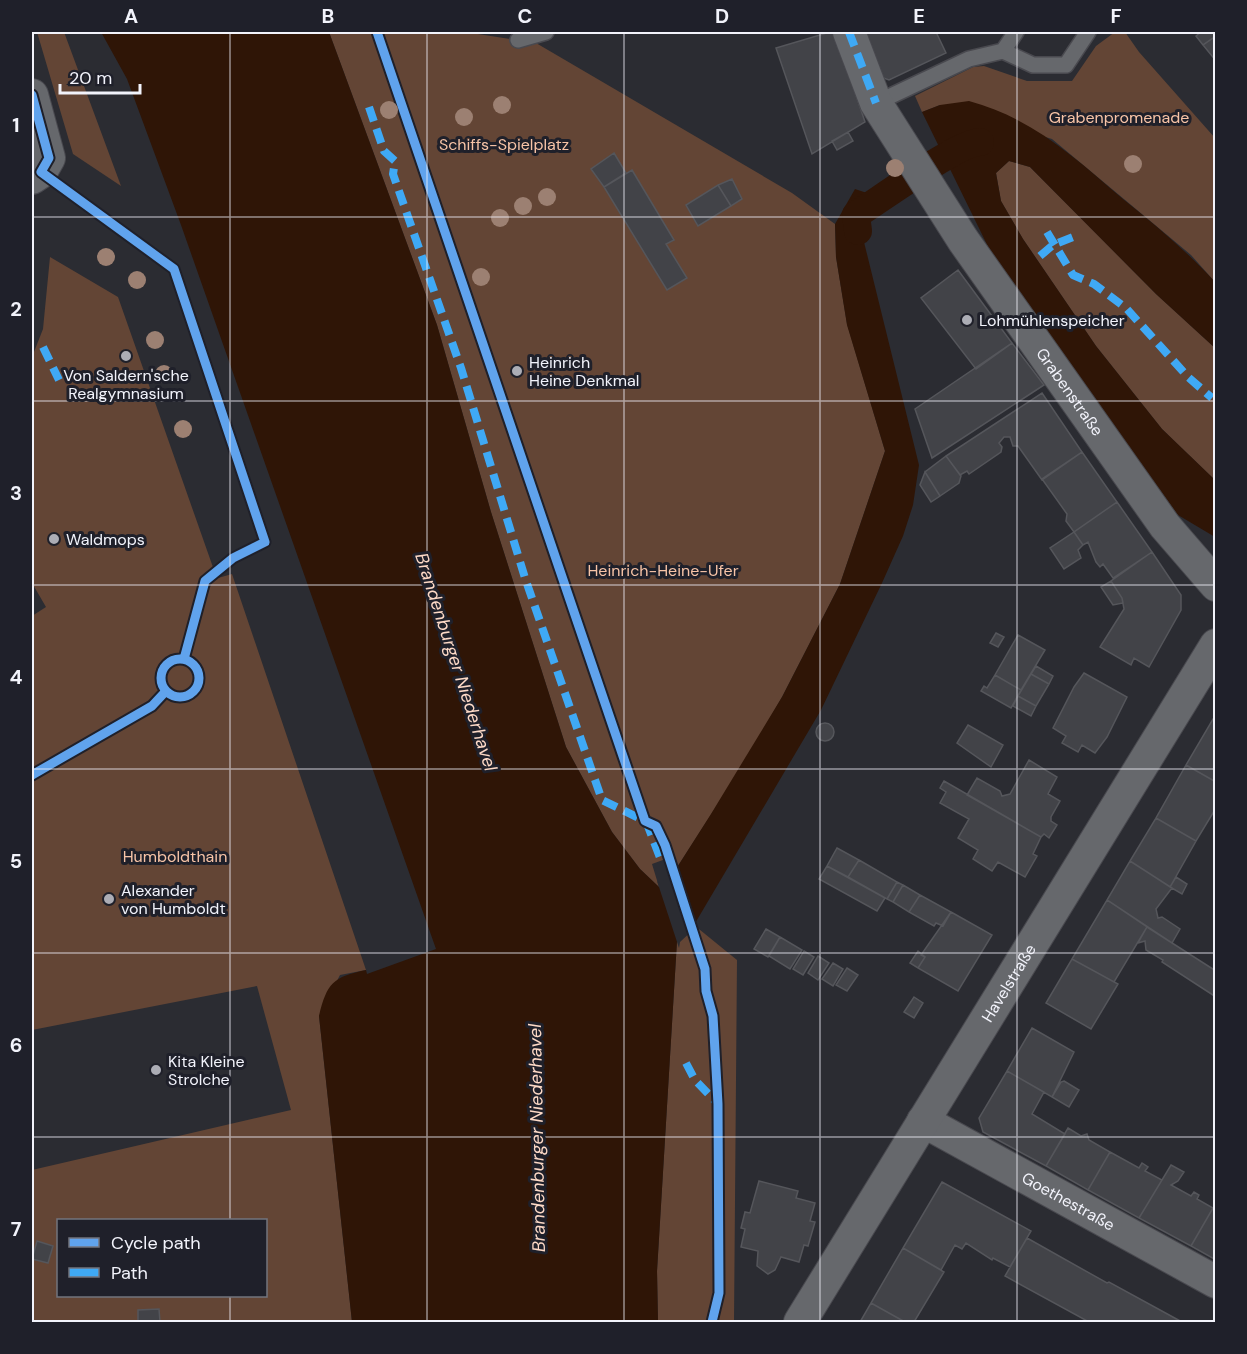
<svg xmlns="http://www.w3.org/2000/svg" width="1247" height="1354" font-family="'DM Sans',sans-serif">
  <rect width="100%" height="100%" fill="#2b2c32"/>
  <path fill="#634535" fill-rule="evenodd" d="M37,32H64L121,186L73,154Z
    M329,32H465L536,43L792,193L835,224L836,257L847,324L885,451L840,584L782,697L741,768L676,869L671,857L652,864L659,887L640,869L612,832L566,747L491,512L437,325Z
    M1115,32H1125L1139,52L1215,138V282L1191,255L1052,139L940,105L922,112L915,96L973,67L984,66L1027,81H1072L1096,46Z
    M1009,161L1030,167L1156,294L1215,348V480L1162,429L1096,346L1023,239L1001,201L996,173Z
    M50,257L118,297L215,573L218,578L232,574L366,970L340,975L319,1016L352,1322H32V1170L291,1110L257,986L32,1030V616L46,607L32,583V357L43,329ZM58,1220H266V1296H58Z
    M694,925L737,960L734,1322H658L657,1271L677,941Z"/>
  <path fill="#2f1506" d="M101,32H329L437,325L491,512L566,747L612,832L640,869L659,887L676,869L711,814L782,697L840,584L885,451L847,325L836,257L835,224L855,189L867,193L876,205L864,242L919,465L913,505L903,536L882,583L821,710L694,925L677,941L657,1271L658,1322H352L319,1016C327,983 333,977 366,970L367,974L436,949L181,225L127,79Z
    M969,101C1032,118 1074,157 1123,199C1155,225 1187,251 1215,282V348L1156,294L1030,167L1009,161L996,173L1001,201L1023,239L1096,346L1162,429L1215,480V537L1178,515L1000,271L922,112L940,105Z"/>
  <path fill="#2b2c32" d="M675,866L695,928L680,942L679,948L657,881L660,883L663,881Z"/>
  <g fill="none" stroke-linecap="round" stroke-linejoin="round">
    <path stroke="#2f1506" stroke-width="28" d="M858,231L856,215C878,201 959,142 980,142"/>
  </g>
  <path fill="#424348" stroke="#55565b" stroke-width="1.5" d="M830,32H835L865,122L812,154L776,48Z
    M863,32H936L946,53L889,80L878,76Z
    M1201,32H1215L1216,36L1203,45L1196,36Z
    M1216,36V61L1203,45Z
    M848,132L853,141L837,150L832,141Z
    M614,153L626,173L604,187L591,169Z
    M632,170L674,240L666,244L687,278L667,290L604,187Z
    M732,179L742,199L731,206L718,185Z
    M718,185L731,206L698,226L686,205Z
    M958,270L1012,343L976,369L921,298Z
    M1012,343L1044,385L932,458L915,409Z
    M1042,393L1082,452L1042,480L1018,446H1013L1010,437H1004L999,443L1002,447L1001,452L969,474L967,471L960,475L946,456Z
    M1082,452L1117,502L1074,532L1066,521L1067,514L1042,479Z
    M946,456L961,476L959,483L940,496L925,472Z
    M925,472L940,496L931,502L920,485Z
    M1117,502L1152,552L1113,578L1103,564L1100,567L1096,562L1088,542L1083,545L1074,532Z
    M1074,532L1083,545L1078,550L1081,558L1064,569L1050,548Z
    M1152,552L1181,595V610L1149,667L1134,658L1131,665L1100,647L1124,609L1122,598L1111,581Z
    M1111,581L1122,598L1123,603L1113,605L1101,587Z
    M996,633L1004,637L998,647L990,643Z
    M1018,635L1045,650L1021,690L995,675Z
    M1036,666L1053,676L1049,684L1031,674Z
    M1084,673L1127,697L1107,737L1095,753L1082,745L1078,752L1062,743L1066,736L1053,728L1074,687Z
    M1031,674L1049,684L1036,706L1018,696Z
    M995,675L1021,690L1011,708L981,691L984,686L987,688Z
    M1018,696L1036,706L1031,716L1013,706Z
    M1213,719L1216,721V782L1186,765Z
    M816 732a9 9 0 1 1 18 0a9 9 0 1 1-18 0Z
    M968,725L1003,745L991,767L957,743Z
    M1029,760L1057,777L1048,794L1060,801L1051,817V821L1057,825L1049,838L1044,834L1041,837L967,795L977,778L1000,791L1002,796L1010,794Z
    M1186,765L1216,782V808L1196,841L1156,818Z
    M944,781L1041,837L1033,854L1037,856L1025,877L998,862L992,871L973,859L978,850L958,838L969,819L940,803L946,792L940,788Z
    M1156,818L1196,841L1170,887L1130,861Z
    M837,848L859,860L848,877L827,866Z
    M859,860L897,882L887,899L848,877Z
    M1130,861L1172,888L1156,909L1158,918L1162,917L1180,929L1172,943L1107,900Z
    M827,866L885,898L877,911L819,879Z
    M1176,877L1187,884L1182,894L1170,887Z
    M897,882L903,885L893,902L887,899Z
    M903,885L920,895L909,912L893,902Z
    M920,895L951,912L943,926L936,923L934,926L909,912Z
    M1107,900L1147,927L1114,982L1072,959Z
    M951,912L992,935L958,991L918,968L925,957L921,955Z
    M1147,927L1216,971V997L1162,962L1163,960L1146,950L1145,941L1138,943Z
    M766,929L780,937L768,957L754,949Z
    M780,937L802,950L790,969L769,956Z
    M804,951L814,957L803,975L793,969Z
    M918,951L925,957L918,968L910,963Z
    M818,956L829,963L818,980L808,973Z
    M1072,959L1118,984L1091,1029L1046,1003Z
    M833,963L843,969L833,986L822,979Z
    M847,968L858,975L847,991L836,985Z
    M914,997L923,1003L914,1018L904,1012Z
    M1032,1028L1074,1052L1052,1097L1007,1071Z
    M1007,1071L1044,1092L1032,1114L1065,1134L1046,1166L983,1132L979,1118Z
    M1064,1081L1079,1090L1069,1107L1052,1097L1061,1082Z
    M1068,1128L1081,1136L1087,1134L1089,1140L1110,1152L1088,1190L1046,1166Z
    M1110,1152L1139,1168L1142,1163L1148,1167L1145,1171L1162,1180L1139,1218L1088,1190Z
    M1171,1165L1184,1172L1178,1181L1171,1185L1191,1196L1194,1192L1199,1195L1197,1199L1213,1208L1191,1246L1139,1218Z
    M759,1181L798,1191L796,1198L815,1203L810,1221L815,1222L808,1246L804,1245L799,1262L781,1257L775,1270L768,1274L757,1266L758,1251L741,1247L745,1229L741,1228L745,1212L750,1213Z
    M942,1182L1031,1231L1010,1267L993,1258L992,1260L966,1243L962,1249L955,1245L941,1270L903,1248Z
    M1213,1208L1216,1209V1260L1191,1246Z
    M1027,1238L1107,1283L1109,1282L1182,1322H1089L1005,1276Z
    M37,1241L53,1246L48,1263L32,1259Z
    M903,1248L944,1272L914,1322H905L871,1303Z
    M871,1303L905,1322H860Z
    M159,1309L160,1322H138V1310Z"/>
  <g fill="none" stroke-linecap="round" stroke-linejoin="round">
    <g stroke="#49494f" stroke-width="18">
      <path id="lane" d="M518,40L546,32
        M1003,51L1016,32
        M876,103L969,59L1003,51L1033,65H1066L1088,32"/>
    </g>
    <g stroke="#49494f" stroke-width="34">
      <g id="street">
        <path id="s1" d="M849,32L876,103L963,240L1165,526L1216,585"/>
        <path d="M32,95L49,158L41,172L32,178"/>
        <path id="s2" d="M923,1121L1216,1282"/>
        <path id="s3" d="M800,1322L1216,645"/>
      </g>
    </g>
    <use href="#lane" stroke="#66686c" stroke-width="15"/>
    <use href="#street" stroke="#66686c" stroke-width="32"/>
    <path stroke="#3fa9f5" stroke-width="8" stroke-dasharray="15 8" stroke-linecap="butt" d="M849,32L876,103
      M369,107L384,151L395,161L393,174L461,368L525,578L602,800L645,821
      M1047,232L1073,275L1094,284L1126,308L1188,377L1212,398
      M1040,256L1053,245L1078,235
      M43,347L59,380
      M646,821L661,860
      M686,1063L695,1080L718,1104"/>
    <g stroke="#1f202a" stroke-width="13">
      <path id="cycleway" d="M377,32L645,821L656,826L665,845L705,969L706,991L713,1016L718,1104L719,1293L712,1322
        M32,95L49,158L41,172L174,269L265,542L233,558L205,581L184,659
        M161 678a19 19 0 1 1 38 0a19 19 0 1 1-38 0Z
        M32,775L152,706L166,691"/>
    </g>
    <use href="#cycleway" stroke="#60a3ed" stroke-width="9"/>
  </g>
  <g fill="#9c8072">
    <circle cx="502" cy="105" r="9"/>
    <circle cx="389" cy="110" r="9"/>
    <circle cx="464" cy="117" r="9"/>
    <circle cx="1133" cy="164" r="9"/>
    <circle cx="895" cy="168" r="9"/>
    <circle cx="547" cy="197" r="9"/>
    <circle cx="523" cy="206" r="9"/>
    <circle cx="500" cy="218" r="9"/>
    <circle cx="106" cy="257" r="9"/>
    <circle cx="481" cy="277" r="9"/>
    <circle cx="137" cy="280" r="9"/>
    <circle cx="155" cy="340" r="9"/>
    <circle cx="164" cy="374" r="9"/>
    <circle cx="183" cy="429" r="9"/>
  </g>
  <path fill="none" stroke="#f2f3fb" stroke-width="1.5" stroke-opacity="0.55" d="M230,32V1220M427,32V1322M624,32V1322M820,32V1322M1017,32V1322M32,217H1216M32,401H1216M32,585H1216M32,769H1216M32,953H1216M32,1137H1216M230,1296V1322"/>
  <g fill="#acadb5" stroke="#1f202a" stroke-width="2">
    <circle cx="967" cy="320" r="6"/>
    <circle cx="126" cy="356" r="6"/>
    <circle cx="517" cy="371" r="6"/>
    <circle cx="54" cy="539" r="6"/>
    <circle cx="109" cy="899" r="6"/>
    <circle cx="156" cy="1070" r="6"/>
  </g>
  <g text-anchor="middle" stroke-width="6" stroke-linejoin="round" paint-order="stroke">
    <g font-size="16" fill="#f8c4a7" stroke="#1f202a">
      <text x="1119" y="123">Grabenpromenade</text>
      <text x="504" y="150">Schiffs-Spielplatz</text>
      <text x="663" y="576">Heinrich-Heine-Ufer</text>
      <text x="175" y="862">Humboldthain</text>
    </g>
    <g font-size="16" fill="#f2f3fb" stroke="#1f202a" text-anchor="start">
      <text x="979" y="326">Lohmühlenspeicher</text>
      <text x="529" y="368">Heinrich<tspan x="529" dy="18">Heine Denkmal</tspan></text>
      <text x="126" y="381" text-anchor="middle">Von Saldern'sche<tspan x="126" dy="18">Realgymnasium</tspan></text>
      <text x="66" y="545">Waldmops</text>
      <text x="121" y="896">Alexander<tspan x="121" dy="18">von Humboldt</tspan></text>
      <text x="168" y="1067">Kita Kleine<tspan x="168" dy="18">Strolche</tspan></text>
    </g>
    <g font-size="16" fill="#f2f3fb" stroke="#1f202a">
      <text dy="6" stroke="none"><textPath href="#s1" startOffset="424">Grabenstraße</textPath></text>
      <text dy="6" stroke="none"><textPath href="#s3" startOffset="398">Havelstraße</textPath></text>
      <text dy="6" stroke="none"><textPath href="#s2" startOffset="166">Goethestraße</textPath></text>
    </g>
    <g font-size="18" font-style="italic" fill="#fedac7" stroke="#1f202a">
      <text transform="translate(456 662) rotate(72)" y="6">Brandenburger Niederhavel</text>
      <text transform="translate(537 1138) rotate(-91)" y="6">Brandenburger Niederhavel</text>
    </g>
  </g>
  <rect width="1247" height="1354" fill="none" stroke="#1f202a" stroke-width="66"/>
  <rect x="57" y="1219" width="210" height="78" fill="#1f202a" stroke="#73747e" stroke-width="1.5"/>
  <rect x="69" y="1238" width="30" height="9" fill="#60a3ed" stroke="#73747e" stroke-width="1.5"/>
  <text x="111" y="1249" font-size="18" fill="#f2f3fb">Cycle path</text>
  <rect x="69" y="1268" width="30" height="9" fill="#3fa9f5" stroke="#73747e" stroke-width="1.5"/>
  <text x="111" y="1279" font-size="18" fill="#f2f3fb">Path</text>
  <path d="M60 84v9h80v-9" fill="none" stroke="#f2f3fb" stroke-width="3"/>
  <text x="69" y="84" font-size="18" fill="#f2f3fb" stroke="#1f202a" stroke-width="4.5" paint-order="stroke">20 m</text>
  <rect x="33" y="33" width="1181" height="1288" fill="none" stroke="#f2f3fb" stroke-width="2"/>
  <g font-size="20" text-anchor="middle" font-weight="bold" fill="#f2f3fb">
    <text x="131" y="23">A</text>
    <text x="328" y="23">B</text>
    <text x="525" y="23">C</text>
    <text x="722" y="23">D</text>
    <text x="919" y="23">E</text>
    <text x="1116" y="23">F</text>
    <text x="16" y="132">1</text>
    <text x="16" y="316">2</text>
    <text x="16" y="500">3</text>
    <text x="16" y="684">4</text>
    <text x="16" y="868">5</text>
    <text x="16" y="1052">6</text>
    <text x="16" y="1236">7</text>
  </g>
</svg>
